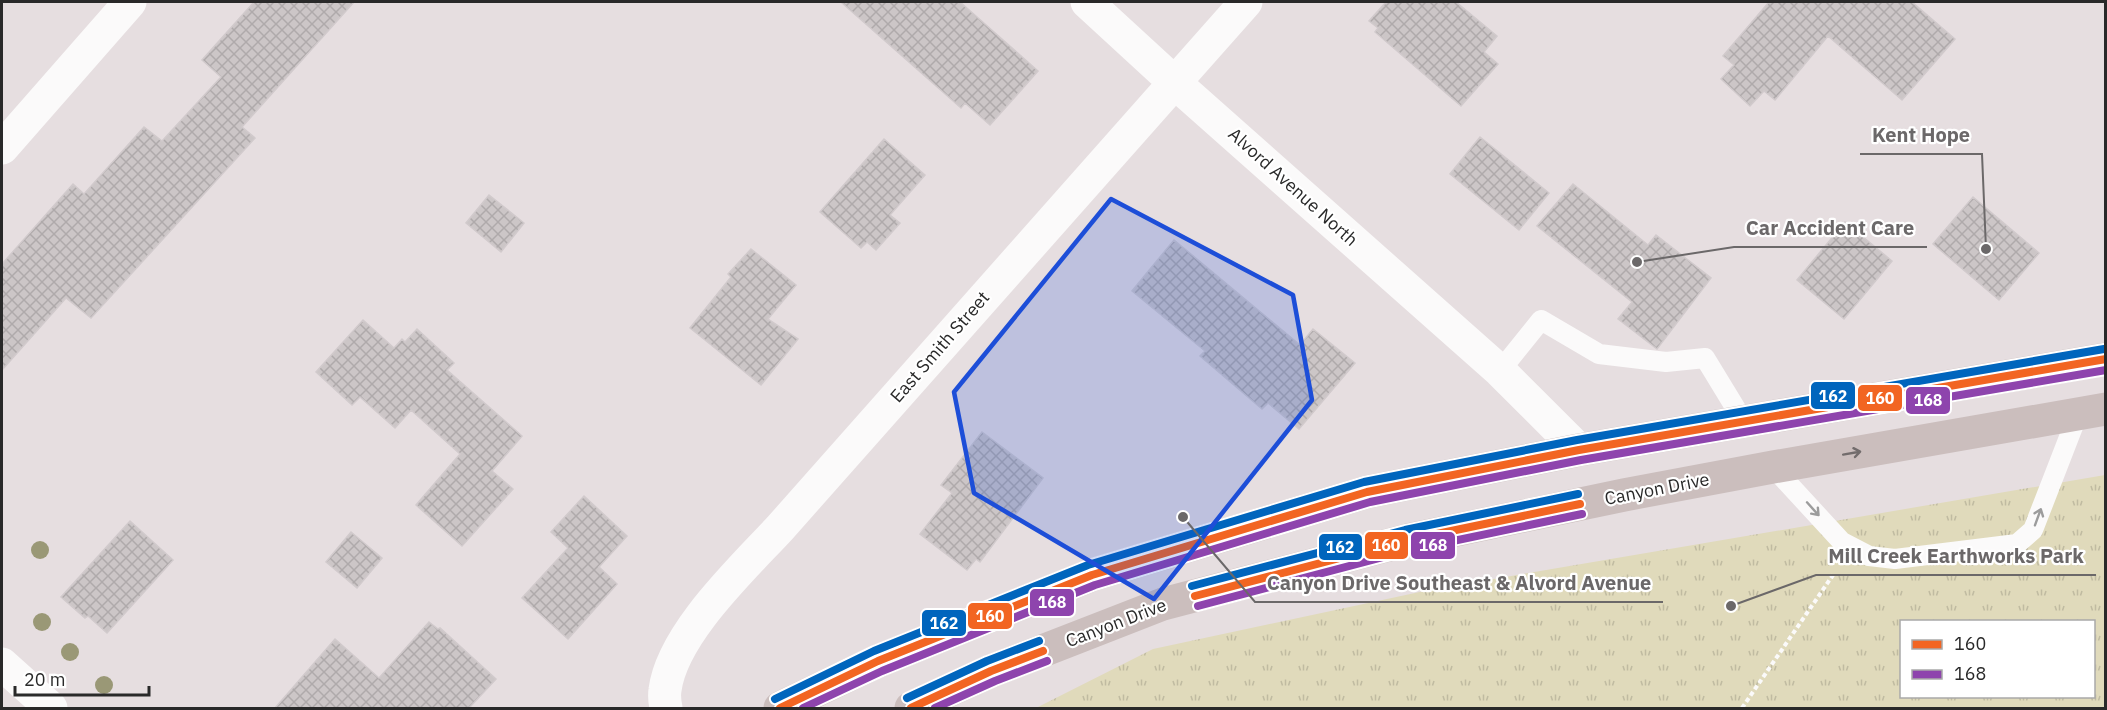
<svg xmlns="http://www.w3.org/2000/svg" width="2107" height="710" font-family="'IBM Plex Sans',sans-serif">
  <defs>
    <pattern id="park-tufts" width="24" height="20" patternUnits="userSpaceOnUse" patternTransform="scale(1.5)"><rect width="24" height="20" fill="#e0dabb"/><path d="M3 7l-1-3M5 7V3M7 7l1-3M15 17l-1-3M17 17v-4M19 17l1-3" fill="none" stroke="#c0bba1"/></pattern>
    <pattern id="building-cross-hatch" width="8" height="8" patternUnits="userSpaceOnUse" patternTransform="scale(1.5)"><rect width="8" height="8" fill="#ccc6c7"/><path d="M0 0l8 8M0 8l8-8" fill="none" stroke="#afaaab"/></pattern>
  </defs>
  <rect width="100%" height="100%" fill="#e6dee0"/>
  <path fill="url(#park-tufts)" fill-rule="evenodd" d="M2105,475V708H1036L1153,649L1429,590ZM1902,622H2094V696H1902Z"/>
  <path fill="url(#building-cross-hatch)" stroke="#d1cacc" stroke-width="1.5" d="M254,2H354L242,127L255,138L91,318L66,298L2,370V264L73,184L84,194L144,127L162,141L221,77L202,60Z
    M841,2H960L1038,71L990,125L965,103L961,108Z
    M1386,2H1456L1497,36L1484,52L1498,64L1461,106L1375,32L1378,28L1369,21Z
    M1769,2H1912L1955,39L1902,100L1828,36L1775,100L1764,91L1750,106L1721,79L1734,65L1723,56Z
    M1480,137L1549,193L1519,230L1450,174Z
    M884,139L925,175L890,215L900,223L876,250L867,242L861,248L820,212Z
    M1573,184L1648,245L1656,235L1711,278L1657,349L1618,319L1632,302L1537,226Z
    M489,195L524,223L501,252L466,223Z
    M1973,197L2039,253L1999,300L1933,244Z
    M1845,222L1892,261L1844,319L1797,280Z
    M1174,240L1300,345L1313,329L1355,363L1299,429L1268,403L1262,409L1200,356L1205,351L1132,291Z
    M751,249L796,285L768,319L798,339L761,385L690,328L731,277L728,274Z
    M363,320L394,348L402,339L405,342L417,329L454,363L447,370L522,436L492,471L513,489L462,546L416,505L460,454L411,410L395,428L360,397L352,405L316,372Z
    M982,432L1043,478L980,562L976,559L967,570L920,534L952,493L941,485Z
    M584,496L627,536L599,567L617,584L568,639L522,598L568,548L551,532Z
    M130,521L173,560L107,633L88,616L85,618L61,597Z
    M351,532L382,558L357,588L326,562Z
    M429,622L438,629L440,628L496,679L469,708H275L335,639L379,678Z"/>
  <g fill="none" stroke-linecap="round" stroke-linejoin="round">
    <path stroke="#fbfafa" stroke-width="4" stroke-dasharray="4.5 3" stroke-linecap="butt" d="M1742,708L1833,575"/>
    <path stroke="#fbfafa" stroke-width="20" d="M1500,371L1541,320L1599,354L1666,362L1705,358L1744,422
      M1773,467L1842,542L1869,556L1895,559L2017,544L2033,530L2078,414"/>
    <path stroke="#fbfafa" stroke-width="33" d="M1087,2L1174,82L1500,371L1579,450
      M2,148L130,2
      M2,664L51,708
      M666,708C665,703 664,696 665,690C672,634 743,568 780,528L1246,2"/>
    <path stroke="#cbbebd" stroke-width="33" d="M780,708L878,661L1092,575L1367,492L1579,450L2106,359
      M911,708L991,671L1163,604L1408,540L1624,495L1773,467L2106,409"/>
    <g stroke="#fff" stroke-width="12">
      <path id="bus-1" d="M1195,596L1408,540L1580,504
        M780,708L878,661L1092,575L1367,492L1579,450L2106,359
        M911,708L991,671L1043,651"/>
    </g>
    <g stroke="#fff" stroke-width="12">
      <path id="bus-2" d="M1198,606L1410,550L1582,514
        M803,708L882,671L1095,585L1370,502L1581,460L2106,370
        M935,708L995,681L1047,661"/>
    </g>
    <g stroke="#fff" stroke-width="12">
      <path id="bus-3" d="M1192,586L1405,530L1578,494
        M907,698L987,661L1039,641
        M775,699L874,651L1088,565L1364,482L1577,440L2104,349"/>
    </g>
    <use href="#bus-1" stroke="#f26522" stroke-width="8"/>
    <use href="#bus-2" stroke="#8e44ad" stroke-width="8"/>
    <use href="#bus-3" stroke="#0065bd" stroke-width="8"/>
  </g>
  <g fill="#9a9876">
    <circle cx="40" cy="550" r="9"/>
    <circle cx="42" cy="622" r="9"/>
    <circle cx="70" cy="652" r="9"/>
    <circle cx="104" cy="685" r="9"/>
  </g>
  <defs><path id="oneway-shaft" d="M-6 0H5M1.5-3L5.5 0L1.5 3" fill="none" stroke-width="1.6" stroke-linecap="round" stroke-linejoin="round" transform="scale(1.5)"/></defs>
  <use stroke="#726c6c" href="#oneway-shaft" transform="translate(1852 453) rotate(-10)"/>
  <g stroke="#9c9c9c">
    <use href="#oneway-shaft" transform="translate(1813 509) rotate(48)"/>
    <use href="#oneway-shaft" transform="translate(2038 517) rotate(-70)"/>
  </g>
  <path fill="#1d4ed8" fill-opacity="0.2" stroke="#1d4ed8" stroke-width="4.5" stroke-linejoin="round" d="M1111,199L1293,295L1312,400L1154,599L974,493L954,392Z"/>
  <g text-anchor="middle" stroke-width="4.5" stroke-linejoin="round" paint-order="stroke">
    <g font-size="18" fill="#292929" stroke="#fff">
      <text transform="translate(1293 187) rotate(42)" y="6">Alvord Avenue North</text>
      <text transform="translate(940 347) rotate(-49)" y="6">East Smith Street</text>
      <text transform="translate(1657 489) rotate(-11)" y="6">Canyon Drive</text>
      <text transform="translate(1116 623) rotate(-21)" y="6">Canyon Drive</text>
    </g>
  </g>
  <path fill="none" stroke="#6b6869" stroke-width="2" d="M1986 249L1982 154H1860M1637 262L1734 247H1927M1731 606L1816 575H2096M1183 517L1255 602H1663"/>
  <g fill="#6b6869" stroke="#fff" stroke-width="2">
    <circle cx="1986" cy="249" r="6"/>
    <circle cx="1637" cy="262" r="6"/>
    <circle cx="1731" cy="606" r="6"/>
    <circle cx="1183" cy="517" r="6"/>
  </g>
  <g font-size="20" text-anchor="middle" font-weight="bold" fill="#6b6869" stroke="#fff" stroke-width="4.5" stroke-linejoin="round" paint-order="stroke">
    <text x="1921" y="142">Kent Hope</text>
    <text x="1830" y="235">Car Accident Care</text>
    <text x="1956" y="563">Mill Creek Earthworks Park</text>
    <text x="1459" y="590">Canyon Drive Southeast &amp; Alvord Avenue</text>
  </g>
  <g stroke="#fff" stroke-width="2">
    <rect x="1810" y="381" width="46" height="29" rx="6" fill="#0065bd"/>
    <rect x="1857" y="384" width="46" height="28" rx="6" fill="#f26522"/>
    <rect x="1905" y="386" width="46" height="29" rx="6" fill="#8e44ad"/>
    <rect x="1410" y="531" width="46" height="29" rx="6" fill="#8e44ad"/>
    <rect x="1364" y="531" width="45" height="29" rx="6" fill="#f26522"/>
    <rect x="1318" y="533" width="45" height="28" rx="6" fill="#0065bd"/>
    <rect x="1029" y="588" width="46" height="29" rx="6" fill="#8e44ad"/>
    <rect x="967" y="602" width="46" height="28" rx="6" fill="#f26522"/>
    <rect x="921" y="609" width="46" height="28" rx="6" fill="#0065bd"/>
  </g>
  <g font-size="16" text-anchor="middle" font-weight="bold" fill="#fff">
    <text x="1833" y="402">162</text>
    <text x="1880" y="404">160</text>
    <text x="1928" y="406">168</text>
    <text x="1433" y="551">168</text>
    <text x="1386" y="551">160</text>
    <text x="1340" y="553">162</text>
    <text x="1052" y="608">168</text>
    <text x="990" y="622">160</text>
    <text x="944" y="629">162</text>
  </g>
  <rect width="2107" height="710" fill="none" stroke="#292929" stroke-width="6"/>
  <rect x="1900" y="620" width="195" height="78" fill="#ffffff" stroke="#a9a9a9" stroke-width="1.5"/>
  <rect x="1912" y="640" width="30" height="9" fill="#f26522" stroke="#a9a9a9" stroke-width="1.5"/>
  <text x="1954" y="650" font-size="18" fill="#292929">160</text>
  <rect x="1912" y="670" width="30" height="9" fill="#8e44ad" stroke="#a9a9a9" stroke-width="1.5"/>
  <text x="1954" y="680" font-size="18" fill="#292929">168</text>
  <path d="M15 686v9h134v-9" fill="none" stroke="#292929" stroke-width="3"/>
  <text x="24" y="686" font-size="18" fill="#292929" stroke="#ffffff" stroke-width="4.5" paint-order="stroke">20 m</text>
</svg>
